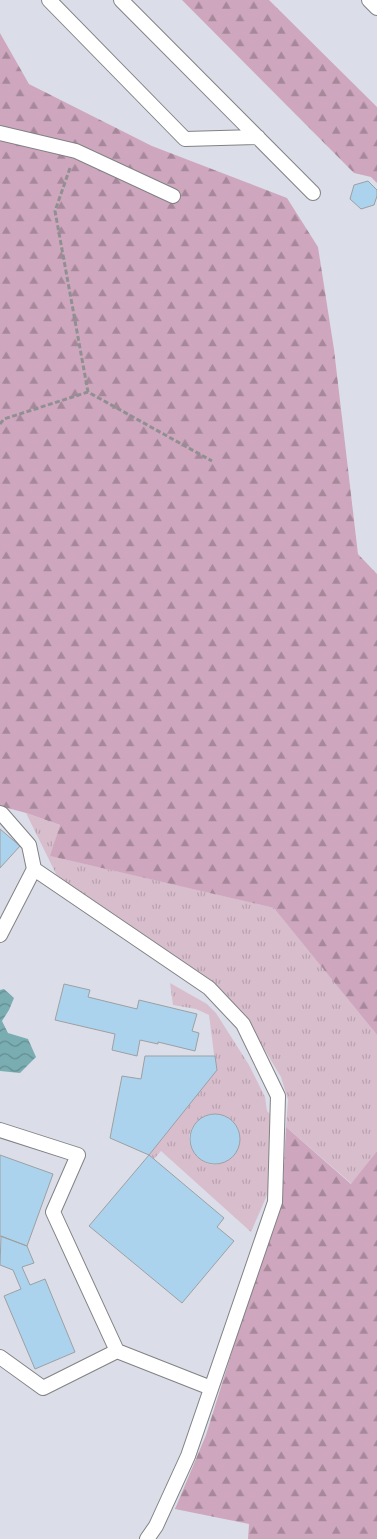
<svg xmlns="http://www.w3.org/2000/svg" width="377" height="1539" font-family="Mulish,sans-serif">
  <defs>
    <pattern id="grass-tufts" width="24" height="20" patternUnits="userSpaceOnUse" patternTransform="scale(1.25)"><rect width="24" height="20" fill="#d8bdcd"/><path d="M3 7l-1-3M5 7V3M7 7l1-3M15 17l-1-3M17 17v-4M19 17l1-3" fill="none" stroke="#b9a2b0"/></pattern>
    <pattern id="forest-firs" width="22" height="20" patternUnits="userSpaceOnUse" patternTransform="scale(1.25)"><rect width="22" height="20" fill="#cea7bf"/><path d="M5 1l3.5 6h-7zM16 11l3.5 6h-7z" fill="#a7889b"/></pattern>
    <pattern id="water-waves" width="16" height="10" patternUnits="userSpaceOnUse" patternTransform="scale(1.25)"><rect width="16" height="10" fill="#79adb2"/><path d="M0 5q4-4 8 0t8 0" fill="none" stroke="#638d91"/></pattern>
  </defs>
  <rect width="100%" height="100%" fill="#e7e8eb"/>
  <path fill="#dbdee8" d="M0,0H377V574L358,554L334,349L318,248L152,146L29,84L0,33Z
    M0,806L26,813L51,856L275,908L377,1035V1539H0Z"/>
  <path fill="url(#grass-tufts)" fill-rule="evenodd" d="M26,813L60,825L51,856L275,908L377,1035V1151L352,1184L286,1127L288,1100L281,1077L245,1017L215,983L59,880Z
    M170,983L207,1004L216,1013L249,1065L265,1097L267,1111L272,1116L271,1186L251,1232L161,1151L154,1159L149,1155L216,1070L209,1015L196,1009L173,1005ZM210,1114C272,1118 222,1194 194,1152C182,1135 194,1120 210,1114Z"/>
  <path fill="url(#forest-firs)" d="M182,0H269L377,107V183L371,177L354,173Z
    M0,33L29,84L152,146L287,198L318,247L334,349L358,554L377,574V1035L274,908L50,856L60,825L26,813L0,806Z
    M286,1127L351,1184L377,1151V1539H248L249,1524L175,1509L206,1435L250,1294L282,1203Z"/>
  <path fill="url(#water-waves)" d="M4,989L14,998L9,1010L2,1021L8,1033L28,1039L36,1057L20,1073L0,1071V990Z"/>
  <path fill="#acd3ed" stroke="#9da0a2" d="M368,181L377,190V196L374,205L361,209L350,199L354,185Z
    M0,829L20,846L0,868Z
    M64,984L90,990L88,997L137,1009L139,1000L197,1014L192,1031L199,1033L195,1051L158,1042V1044L140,1040L137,1056L112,1050L115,1034L55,1020Z
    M145,1056H215L217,1070L149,1155L110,1138L122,1076L141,1079Z
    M190 1139a25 25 0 1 1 50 0a25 25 0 1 1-50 0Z
    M0,1155L53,1174L27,1246L0,1236Z
    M149,1155L224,1218L217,1227L234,1241L182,1303L89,1226Z
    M1,1236L27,1246L34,1263L22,1267L30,1285L45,1279L75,1352L35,1369L4,1296L21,1289L13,1270L0,1265Z"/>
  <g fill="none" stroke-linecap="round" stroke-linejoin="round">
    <g stroke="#818284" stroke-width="16">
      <path id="service" d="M49,0L185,139L258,137
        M121,0L313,193
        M369,0L377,8
        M0,133L76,151L173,196
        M0,813L2,814L29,845L34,869
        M0,935L34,869L209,988L243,1024L278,1096L275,1202L188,1456L156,1526L147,1539
        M0,1130L78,1155L53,1212L117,1351L43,1388L0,1357
        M117,1351L211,1388"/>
    </g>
    <path stroke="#909092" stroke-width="3" stroke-dasharray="5 2.5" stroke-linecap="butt" d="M70,168L55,211L88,392L212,461
      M0,424L4,419L88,392"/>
    <use href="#service" stroke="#fff" stroke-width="14"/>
  </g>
</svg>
